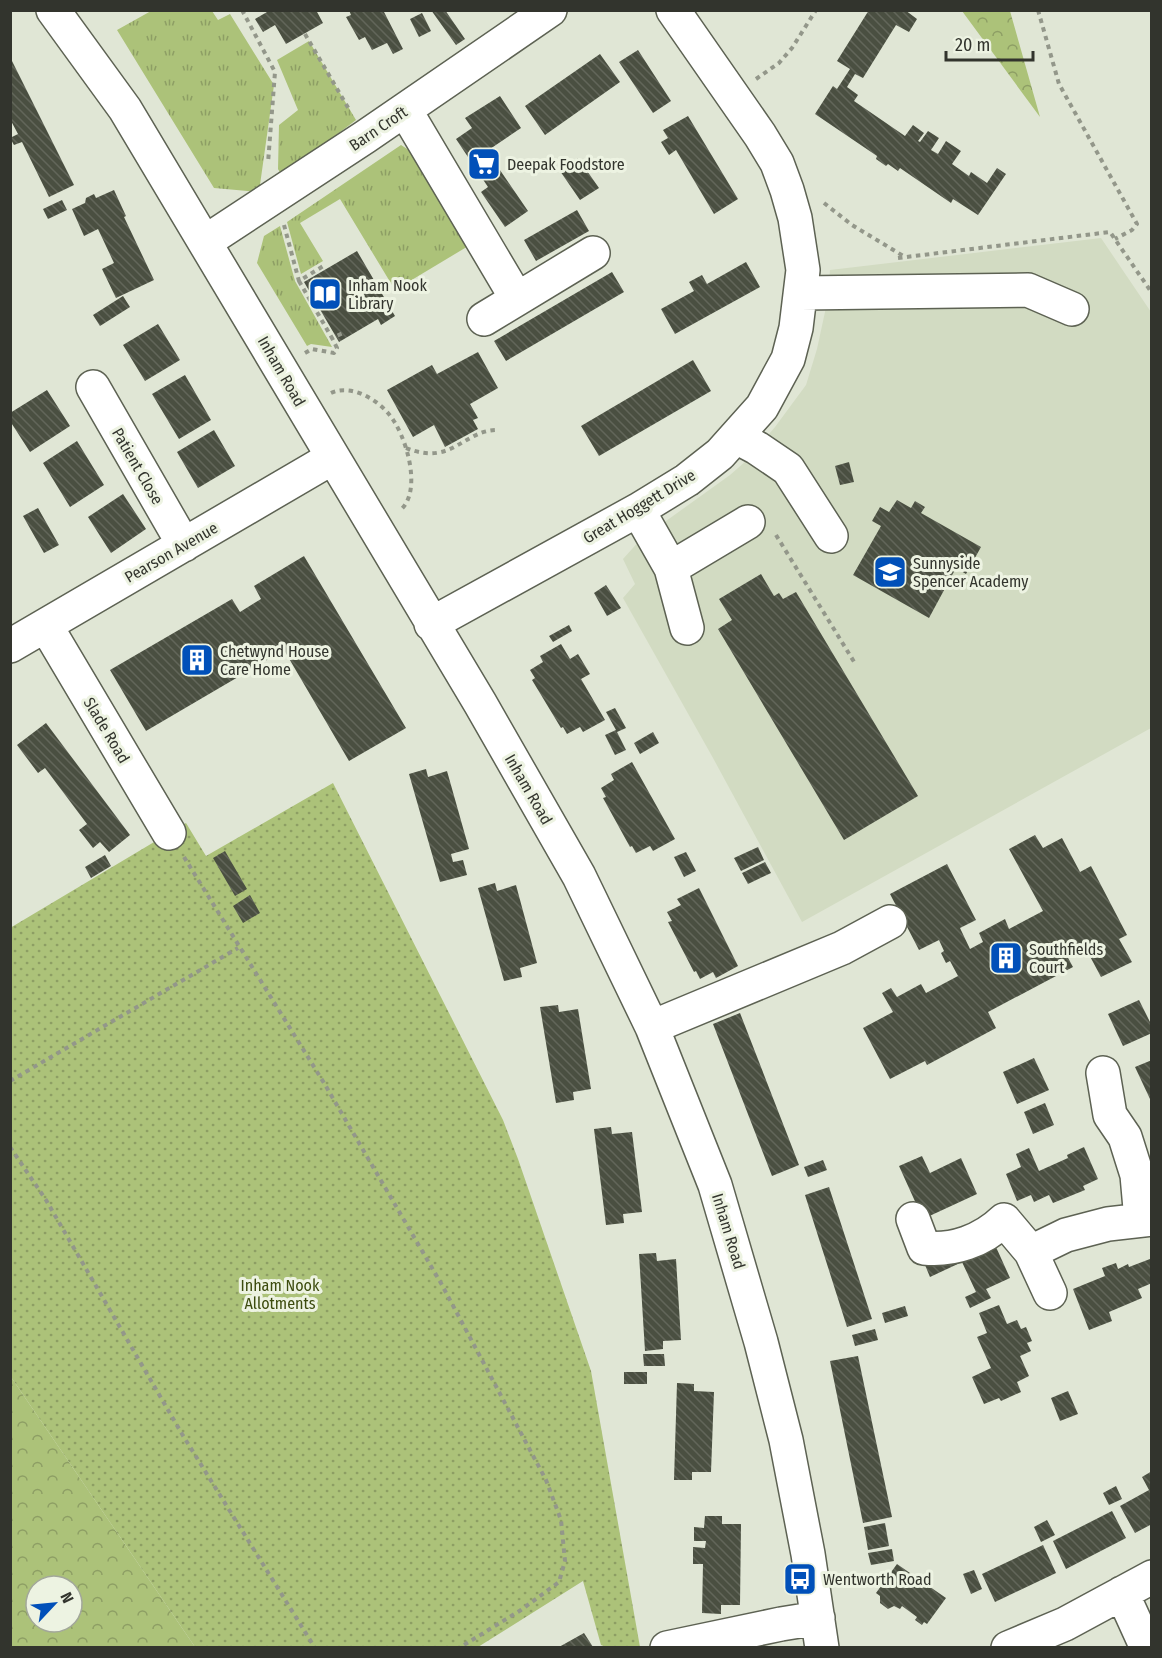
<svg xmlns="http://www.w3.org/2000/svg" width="1162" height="1658" font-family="'Fira Sans Condensed',sans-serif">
  <defs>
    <pattern id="grass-tufts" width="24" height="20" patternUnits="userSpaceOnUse" patternTransform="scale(1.5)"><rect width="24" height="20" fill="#acc279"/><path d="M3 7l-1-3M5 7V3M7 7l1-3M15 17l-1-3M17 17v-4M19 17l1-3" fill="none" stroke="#8d9e64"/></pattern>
    <pattern id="forest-crowns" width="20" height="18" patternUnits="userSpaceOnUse" patternTransform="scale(1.5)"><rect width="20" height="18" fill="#acc279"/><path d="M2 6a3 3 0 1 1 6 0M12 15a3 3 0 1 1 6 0" fill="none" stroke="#8d9e64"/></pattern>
    <pattern id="garden-dots" width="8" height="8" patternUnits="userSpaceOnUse" patternTransform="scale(1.5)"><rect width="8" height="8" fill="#acc279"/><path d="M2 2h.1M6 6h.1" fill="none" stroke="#8d9e64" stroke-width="1.8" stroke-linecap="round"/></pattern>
    <pattern id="building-back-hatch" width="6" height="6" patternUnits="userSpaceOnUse" patternTransform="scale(1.5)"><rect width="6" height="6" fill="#4a4f41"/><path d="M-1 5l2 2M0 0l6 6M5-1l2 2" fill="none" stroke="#62665a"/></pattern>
  </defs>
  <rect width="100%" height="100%" fill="#e0e6d5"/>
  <path fill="#d2dbc2" d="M1101,238L1151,312V728L802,922L713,758L623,598L635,584L623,559L641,539L730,475L746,461L775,427L806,385L817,349L828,298L830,270Z"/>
  <path fill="url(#grass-tufts)" d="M151,11H212L218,20L230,14L274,85L259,192L214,188L117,30Z
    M309,41L356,120L282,176L278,169L279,125L298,110L277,60Z
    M401,145L415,154L470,245L395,290L340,199L300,223L323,261L301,274L287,222Z
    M280,226L295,281L332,347L311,344L307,346L257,263L264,236Z"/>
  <path fill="url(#forest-crowns)" fill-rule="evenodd" d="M962,11H1010L1040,117Z
    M11,1377L195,1647H11ZM36,1586H72V1622H36Z"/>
  <path fill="url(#garden-dots)" d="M333,783L503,1120L518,1159L591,1371L640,1647H606L601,1645L583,1581L478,1647H195L11,1377L10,928L186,823L206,856Z"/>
  <path fill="url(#building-back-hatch)" d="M266,10H316L323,23L286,44L275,25L263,32L255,19L267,12Z
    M349,10H383L403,49L393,54L387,43L372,50L365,37L359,40L346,17L351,15Z
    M431,10H445L465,39L456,45Z
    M869,10H905L917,19L909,32L896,25L863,78L855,74L847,87L858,95L854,101L905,136L913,125L924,133L918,141L920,142L928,131L939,138L931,150L938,154L946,141L961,151L952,164L969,176L971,172L987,183L997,168L1006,174L978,215L953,199L951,203L900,168L898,171L888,164L886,166L876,159L877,156L815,114L833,86L837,89L850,69L837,61Z
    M422,13L431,31L419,37L410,19Z
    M638,50L671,101L653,113L619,62Z
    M600,54L620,82L545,135L525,106Z
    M10,57L74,185L49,197L22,142L14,145L10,138L18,134L10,119Z
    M500,96L521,128L487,151L528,211L505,227L481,192L488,187L456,139L472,128L465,118Z
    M688,116L738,199L714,214L676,150L669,155L661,142L668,138L663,130Z
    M578,158L599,188L580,200L560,171Z
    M114,190L126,216L124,217L154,280L116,298L102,269L114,263L98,229L84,236L72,209L85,203L86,198L94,194L96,198Z
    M62,200L67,210L48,219L43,209Z
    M577,210L589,231L536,261L524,240Z
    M357,251L395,316L381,325L378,319L339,342L304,282Z
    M746,262L760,287L675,334L661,309L694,291L689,282L702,275L707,284Z
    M612,272L624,292L506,361L494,341Z
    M123,296L130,307L100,326L93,315Z
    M158,324L180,360L145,381L123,345Z
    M478,352L498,388L470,404L478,418L473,420L478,429L445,447L434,425L413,437L387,390L432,365L437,374Z
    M693,360L711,391L599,456L581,426Z
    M185,375L211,420L179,439L152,394Z
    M47,390L70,426L30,452L10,421V413Z
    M214,430L235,466L198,488L177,452Z
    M77,441L104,485L70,507L43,463Z
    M849,462L854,482L840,485L835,466Z
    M123,494L146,529L111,553L88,517Z
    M897,500L911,508L915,501L925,507L921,513L981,547L966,574L956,568L929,618L853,575L881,526L872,521L880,507L889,512Z
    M38,508L59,545L44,553L23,516Z
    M304,556L406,728L349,761L284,650L146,731L110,670L232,599L240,612L261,599L254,586Z
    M761,574L774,596L779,593L783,599L796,592L918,796L844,840L718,629L732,620L719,599Z
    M606,585L621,608L607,616L594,593Z
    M569,625L572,631L553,642L549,636Z
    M561,644L570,659L578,654L590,674L581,679L605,720L583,732L580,727L567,734L563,727L561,728L532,680L535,678L530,670L543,662L540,656Z
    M615,708L626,728L617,732L626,750L615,755L605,735L616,730L606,712Z
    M46,723L130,835L109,852L100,842L93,848L79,830L87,824L45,768L38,773L17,745Z
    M653,732L659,743L640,754L634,743Z
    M632,762L675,839L653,851L650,846L636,853L632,846L630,847L603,798L606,797L601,788L614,780L611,774Z
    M426,769L428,777L447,771L469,849L451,854L453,862L463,860L467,875L440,882L409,774Z
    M1035,835L1043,848L1062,838L1080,872L1091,866L1127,935L1119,939L1132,962L1101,977L1085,947L1067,956L1073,967L988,1012L996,1028L927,1065L925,1061L890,1079L863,1028L893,1012L882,993L891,988L897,997L921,984L926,993L958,976L950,961L946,963L941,953L944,951L939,940L919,950L890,894L947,864L976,920L960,928L970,949L983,942L979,933L1005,919L1009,929L1043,911L1009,849Z
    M758,847L764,860L741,871L734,858Z
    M225,851L247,889L235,896L213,858Z
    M686,852L696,871L684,877L674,857Z
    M105,855L111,866L91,878L85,867Z
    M765,862L771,873L748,884L742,873Z
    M495,883L497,891L516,885L537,963L520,968L522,977L504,981L478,888Z
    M699,888L738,966L716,978L713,972L700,979L696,971L694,972L668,922L672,921L667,912L681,905L677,899Z
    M250,895L260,913L243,923L233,906Z
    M1139,1000L1152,1026V1033L1123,1046L1108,1014Z
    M558,1005L559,1012L578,1009L591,1089L573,1092L574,1100L556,1103L540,1007Z
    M740,1013L799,1165L772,1176L713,1024Z
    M1034,1058L1049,1090L1017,1104L1003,1072Z
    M1152,1060V1098L1150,1099L1135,1067Z
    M1045,1103L1054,1125L1033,1134L1024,1112Z
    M611,1127L612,1134L632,1132L642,1212L623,1214L624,1223L606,1225L594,1129Z
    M1084,1147L1098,1179L1083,1186L1085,1190L1053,1203L1049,1195L1034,1202L1031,1195L1017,1201L1006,1174L1021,1167L1016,1154L1029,1148L1039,1171L1068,1158L1067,1155Z
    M922,1156L930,1173L961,1158L977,1194L923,1219L899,1166Z
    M823,1160L827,1170L808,1177L804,1167Z
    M829,1187L872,1319L847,1327L805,1195Z
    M979,1240L996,1247L1010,1278L986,1289L991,1298L970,1308L965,1297L976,1292L962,1262L930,1277L925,1265Z
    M656,1253L657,1261L676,1259L681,1340L663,1341V1349L645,1351L639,1254Z
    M1150,1259L1152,1283L1138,1289L1142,1298L1109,1312L1112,1321L1089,1330L1073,1289L1105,1276L1102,1268L1116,1263L1118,1269L1128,1264L1129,1267Z
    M999,1305L1007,1324L1017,1320L1021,1329L1026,1327L1032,1341L1027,1343L1031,1351L1020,1356L1029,1376L1017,1382L1021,1392L1001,1401L999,1398L984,1404L972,1377L991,1368L977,1337L987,1333L979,1313Z
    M905,1306L908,1316L885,1323L882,1313Z
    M875,1329L878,1340L855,1346L852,1335Z
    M643,1354H664L665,1366H644Z
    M858,1356L892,1517L863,1523L830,1361Z
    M624,1372H647V1384H624Z
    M677,1383L694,1384V1391L714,1392L711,1472H692V1480H674Z
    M1068,1391L1078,1414L1060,1421L1051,1398Z
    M1152,1471V1524L1135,1533L1120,1506L1149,1490L1142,1477Z
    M1116,1486L1122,1499L1109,1505L1103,1493Z
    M1112,1511L1126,1538L1066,1569L1053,1541Z
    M705,1516H722V1524H741L740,1605H721V1614L702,1613L703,1564H693V1547L705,1548L706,1541H694V1527L704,1528Z
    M1047,1520L1055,1535L1041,1542L1034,1527Z
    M885,1523L889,1546L868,1550L864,1527Z
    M1043,1545L1056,1573L995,1602L982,1574Z
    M892,1549L894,1561L871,1565L868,1553Z
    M897,1564L946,1598L927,1624L924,1622L922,1625L915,1620L917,1617L902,1606L900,1609L894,1606L888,1609L880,1603V1596L876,1593Z
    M974,1570L982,1589L971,1594L963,1574Z
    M584,1633L593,1647H559Z"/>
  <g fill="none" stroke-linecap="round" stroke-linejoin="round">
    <g stroke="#5d6253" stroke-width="36">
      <path id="minor" d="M53,10L125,109L480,703L579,876L652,1027L715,1185L761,1342L786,1440L808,1554L822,1648
        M405,110L517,299
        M205,242L365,137L550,10
        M801,293L1028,290L1072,309
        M484,319L593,253
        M93,387L184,545
        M736,437L757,448L788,469L831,536
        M638,510L671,568L687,628
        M671,568L748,522
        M431,624L638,510L687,480L720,454L762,407L788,359L796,328L803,270L795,218L787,190L777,163L760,135L673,10
        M46,626L169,833
        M10,646L332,458
        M652,1027L842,948L890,922
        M1103,1073L1110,1115L1125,1137L1137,1175L1141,1220
        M913,1219L924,1248C953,1251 982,1241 1004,1220L1031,1252L1050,1293
        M1031,1252L1066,1235L1108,1224L1152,1219
        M1122,1593L1147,1648
        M667,1648L781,1624L818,1618
        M1008,1648L1065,1624L1152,1577"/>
    </g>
    <path stroke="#93978a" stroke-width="4" stroke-dasharray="4.5 4.5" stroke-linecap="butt" d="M242,10L275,72L268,163
      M1038,10L1059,84L1137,224L1132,230L1115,239
      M305,34L350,111
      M756,79L779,63L792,48L816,10
      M824,203L852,225L905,257
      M284,225L299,281L325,265
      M898,258L1110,232L1152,293
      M299,281L332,338L343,333
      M305,353L312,349L334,353L337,348L332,338
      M331,393C350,384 375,398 388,413C406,433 424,493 399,511
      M406,448C453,467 463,429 499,430
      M776,535L856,665
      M184,857L324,1083L442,1285L546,1480L561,1520L565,1561L559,1582L521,1610L459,1648
      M10,1081L238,948
      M10,1147L46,1200L182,1434L315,1648"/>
    <use href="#minor" stroke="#fff" stroke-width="33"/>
  </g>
  <defs>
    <g id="supermarket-square" transform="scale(1.725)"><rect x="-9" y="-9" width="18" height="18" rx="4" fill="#0150b9" stroke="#edf3e2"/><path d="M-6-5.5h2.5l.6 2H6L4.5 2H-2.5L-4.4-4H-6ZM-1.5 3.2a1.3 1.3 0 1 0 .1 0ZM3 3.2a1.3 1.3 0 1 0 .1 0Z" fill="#fff"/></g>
    <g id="library-square" transform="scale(1.725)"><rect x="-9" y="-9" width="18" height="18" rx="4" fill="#0150b9" stroke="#edf3e2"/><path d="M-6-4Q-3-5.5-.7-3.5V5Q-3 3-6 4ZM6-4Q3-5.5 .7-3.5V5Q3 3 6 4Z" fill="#fff"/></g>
    <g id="school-square" transform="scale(1.725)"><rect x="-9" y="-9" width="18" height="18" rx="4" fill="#0150b9" stroke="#edf3e2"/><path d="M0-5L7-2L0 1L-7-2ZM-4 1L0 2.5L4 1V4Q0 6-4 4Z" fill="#fff"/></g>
    <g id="building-square" transform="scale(1.725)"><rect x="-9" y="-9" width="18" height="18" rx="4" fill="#0150b9" stroke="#edf3e2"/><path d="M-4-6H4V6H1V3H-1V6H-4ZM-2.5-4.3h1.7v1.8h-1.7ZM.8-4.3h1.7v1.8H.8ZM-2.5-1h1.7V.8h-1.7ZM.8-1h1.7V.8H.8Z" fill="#fff"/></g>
    <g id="bus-square" transform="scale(1.725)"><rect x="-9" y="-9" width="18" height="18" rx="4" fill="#0150b9" stroke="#edf3e2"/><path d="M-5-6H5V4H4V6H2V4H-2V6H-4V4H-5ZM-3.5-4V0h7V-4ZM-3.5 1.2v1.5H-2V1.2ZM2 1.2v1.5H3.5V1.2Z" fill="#fff"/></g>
  </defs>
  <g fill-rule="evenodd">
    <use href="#supermarket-square" x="484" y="164"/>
    <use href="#library-square" x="325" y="294"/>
    <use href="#school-square" x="890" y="572"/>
    <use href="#building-square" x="197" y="660"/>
    <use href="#building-square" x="1006" y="958"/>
    <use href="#bus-square" x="800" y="1579"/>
  </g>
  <g text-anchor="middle" stroke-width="6" stroke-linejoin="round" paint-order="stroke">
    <g font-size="16" fill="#32342d" stroke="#edf3e2">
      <text transform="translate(378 128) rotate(-34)" y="6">Barn Croft</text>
      <text transform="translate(282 371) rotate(60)" y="6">Inham Road</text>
      <text transform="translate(138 466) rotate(60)" y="6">Patient Close</text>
      <text transform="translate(639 506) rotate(-31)" y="6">Great Hoggett Drive</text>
      <text transform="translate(171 552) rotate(-30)" y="6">Pearson Avenue</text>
      <text transform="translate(107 730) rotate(59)" y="6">Slade Road</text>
      <text transform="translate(529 789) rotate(60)" y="6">Inham Road</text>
      <text transform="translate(729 1231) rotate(73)" y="6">Inham Road</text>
    </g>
    <g font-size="16" fill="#32342d" stroke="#edf3e2" text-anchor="start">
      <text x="507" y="170">Deepak Foodstore</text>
      <text x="348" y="291">Inham Nook<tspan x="348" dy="18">Library</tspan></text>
      <text x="913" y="569">Sunnyside<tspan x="913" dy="18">Spencer Academy</tspan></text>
      <text x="220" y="657">Chetwynd House<tspan x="220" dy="18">Care Home</tspan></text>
      <text x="1029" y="955">Southfields<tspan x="1029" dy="18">Court</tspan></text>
      <text x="823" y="1585">Wentworth Road</text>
    </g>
    <g font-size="16" fill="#3c4b0e" stroke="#edf3e2">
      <text x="280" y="1291">Inham Nook<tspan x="280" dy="18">Allotments</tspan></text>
    </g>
  </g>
  <rect width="1162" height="1658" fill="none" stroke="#32342d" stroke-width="24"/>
  <g transform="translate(54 1604) rotate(64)"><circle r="28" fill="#edf3e2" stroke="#a2a79a" stroke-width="1.5"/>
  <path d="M0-4.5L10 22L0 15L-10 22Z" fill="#0150b9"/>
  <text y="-9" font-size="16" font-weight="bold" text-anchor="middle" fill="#32342d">N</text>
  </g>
  <path d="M946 51v9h87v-9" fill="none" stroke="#32342d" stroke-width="3"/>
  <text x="955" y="51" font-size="18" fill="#32342d" stroke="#edf3e2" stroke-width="4.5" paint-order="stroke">20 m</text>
</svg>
